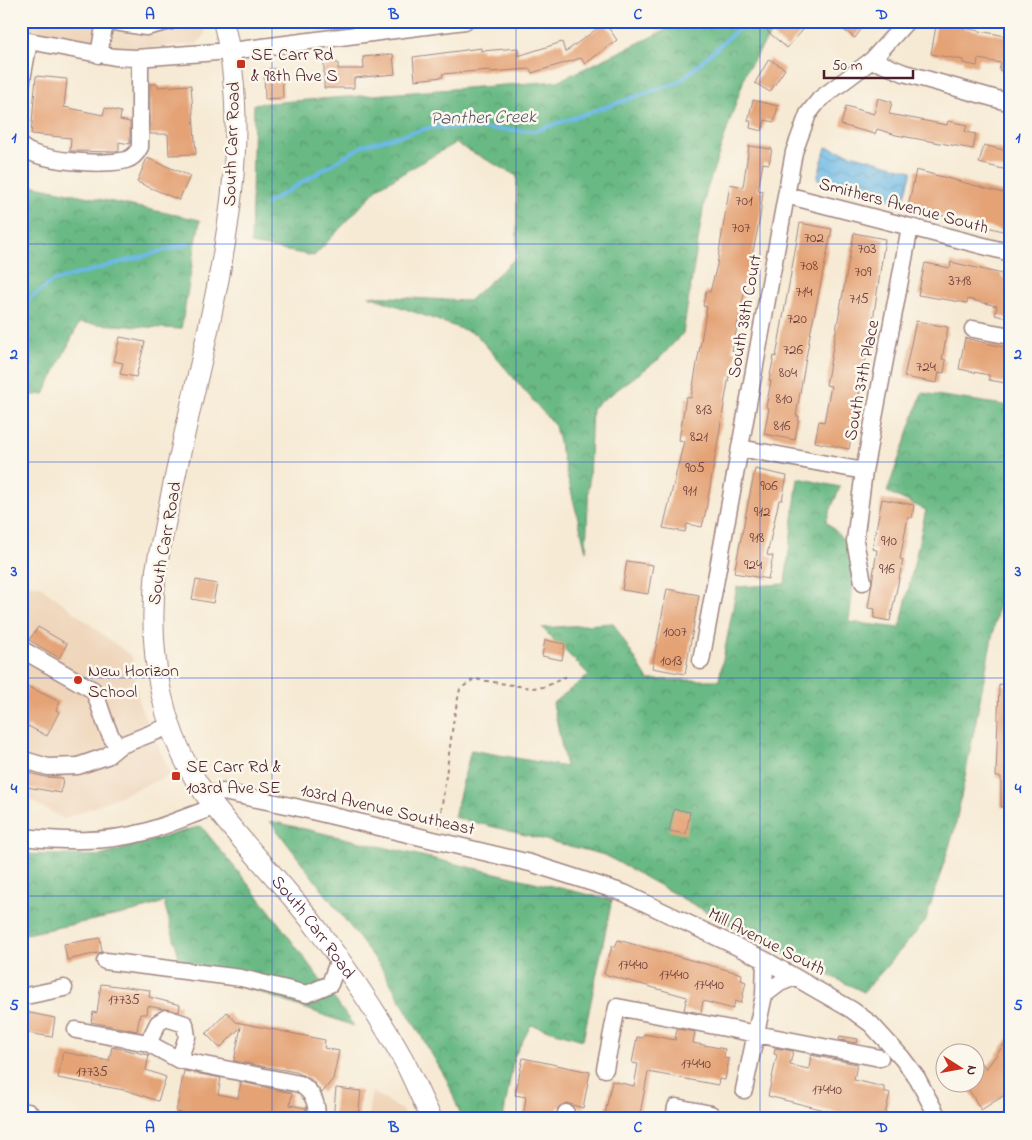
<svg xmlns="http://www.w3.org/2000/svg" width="1032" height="1140" font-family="'Indie Flower',sans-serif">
  <defs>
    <pattern id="forest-crowns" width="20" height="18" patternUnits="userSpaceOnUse" patternTransform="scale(1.25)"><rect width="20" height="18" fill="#69b984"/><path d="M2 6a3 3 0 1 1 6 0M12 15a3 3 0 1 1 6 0" fill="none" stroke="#58966c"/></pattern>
    <pattern id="water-waves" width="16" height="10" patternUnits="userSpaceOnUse" patternTransform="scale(1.25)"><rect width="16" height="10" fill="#6cb9e6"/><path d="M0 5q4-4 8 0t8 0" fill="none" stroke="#5b96bb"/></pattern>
  </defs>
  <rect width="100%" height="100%" fill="#fbf7ec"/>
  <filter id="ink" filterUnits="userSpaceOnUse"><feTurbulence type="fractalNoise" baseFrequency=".02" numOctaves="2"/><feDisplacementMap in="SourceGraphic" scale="10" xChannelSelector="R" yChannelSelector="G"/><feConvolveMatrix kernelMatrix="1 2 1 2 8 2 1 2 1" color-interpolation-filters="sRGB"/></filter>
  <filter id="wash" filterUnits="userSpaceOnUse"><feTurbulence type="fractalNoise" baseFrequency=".0096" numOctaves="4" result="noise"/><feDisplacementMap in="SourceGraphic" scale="20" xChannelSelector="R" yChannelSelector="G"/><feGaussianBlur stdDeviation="1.12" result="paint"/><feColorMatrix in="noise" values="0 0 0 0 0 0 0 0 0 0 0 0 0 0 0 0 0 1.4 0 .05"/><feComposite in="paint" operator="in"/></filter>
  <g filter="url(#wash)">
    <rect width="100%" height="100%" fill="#f6ead4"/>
    <path fill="#efd6bb" d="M21,21H204L205,24V34L197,44L132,49L110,48L21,31Z
      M658,21H685L655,35Z
      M21,585H39L132,657L139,703L171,775L64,819L21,795Z
      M372,1092L402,1110L405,1119H367Z"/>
    <path fill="url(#forest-crowns)" stroke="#5a6c58" d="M685,21H779L747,70L706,192L683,333L659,359L592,408L586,551L555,426L476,334L369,296L469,301L517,257V176L455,143L379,187L314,256L251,244L254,104L558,81Z
      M21,183L200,220L181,329L79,323L44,394L21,396Z
      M922,393L1011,406V540L955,828L925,922L864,992L771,948L605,855L454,817L471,750L566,767L553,703L589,675L542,628L613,623L648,680H719L737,587L785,584L798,478L840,487L826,521L856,553L849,622L900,628L926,510L887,492Z
      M270,821L612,900L583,1040L531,1025L514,1057L503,1119H462L448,1082L381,967Z
      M201,826L269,910L354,1026L181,964L164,902L133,912L21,935V854L100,856Z"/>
    <path fill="url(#water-waves)" stroke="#5b6c88" d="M826,147L912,171L903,203L817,179Z"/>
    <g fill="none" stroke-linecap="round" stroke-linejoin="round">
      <path stroke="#6cb9e6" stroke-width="4" d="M266,204L364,145L433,127L535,131L679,82L747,21
        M21,305L53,281L188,244"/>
    </g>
    <g id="blocks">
      <path fill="#e4a275" d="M775,21H793L803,30L787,48L767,31Z
        M831,21H859L864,25L855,38Z
        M937,21H960L959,27L1011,37V73L999,70L1001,63L978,59L977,66L963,63V60L931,54Z
        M605,23L617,40L585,64L581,58L532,73L530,69L490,72V70L442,74L443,77L415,80L413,57L481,48V51L518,48V56L562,42L565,52Z
        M393,54L395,74L354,78V88H324V62L338,63V69H364L363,57Z
        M769,59L785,69L770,92L755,83Z
        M264,69H282L283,98L265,99Z
        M36,76L67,79L64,107L103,115L105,108L121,112L120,120L130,122V144L119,142V151L115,152L73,151H70L71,138L31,134Z
        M150,84H158V87L191,85L196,154L169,155L168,134H150Z
        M878,98L892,102L889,114L947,125L948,121L967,125L965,132L976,134L973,149L896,135L877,129L875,134L841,125L846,106L874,114Z
        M753,100L778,106L774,122L765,120L762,131L750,128L751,121H748Z
        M984,145L1011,152V171L979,163Z
        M749,146L772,149L769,164L763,163L758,190L763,191L760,218L732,351H737L732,376H729L706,510L702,527L687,524L685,532L663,528L684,441L679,440L686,397L691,398L696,369L707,307L703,306L706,291L710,292L717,265L730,184L743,187Z
        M147,158L190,176L179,200L137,182Z
        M916,170L1011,195V233L908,207Z
        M800,223L832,229L810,335L796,416H799L795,440L764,434L769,408L766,407L771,381L769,380L774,356L776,357Z
        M854,233L885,239L873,320L849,449L815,442L819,421L824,422L831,386L826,385Z
        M951,262L1002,274L1001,277L1011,279V319L995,315L997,306L968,299L967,303L918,295L925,263L950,268Z
        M916,321L948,327L942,359L946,360L944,373L939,372L937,383L904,377Z
        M120,337L145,342L136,377L120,374L123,363L114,361Z
        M965,338L1011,349V384L989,380V375L959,369Z
        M755,469L787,476L782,500H779L767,555L773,556L768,579L734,573Z
        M882,499L914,505L912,518L908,517L900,559L903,560L890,621L874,618L875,609L868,608L877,550L872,549Z
        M627,561L653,565L648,594L622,590Z
        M196,580L217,584L213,603L192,599Z
        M667,589L699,595L685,674L652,668Z
        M38,627L67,644L59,658L29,640Z
        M545,640L565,644L562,660L542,656Z
        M999,684L1011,686V807H1001V777H996Z
        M27,686L60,702L56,710L59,712L47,736L28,726L21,740V697Z
        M21,771L45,777L63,778L61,793L21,786Z
        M674,809L690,812L686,834L669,831Z
        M100,938L102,952L67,960L64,944Z
        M618,940L742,974L741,980L746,982L741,1003L735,1001L733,1009L703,1001L701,1013L684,1010L687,997L604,974L612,946L615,947Z
        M101,984L150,990L149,997L180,1005L179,1012L148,1006L147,1014H140L137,1031L91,1022L93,1012L97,1013Z
        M25,1012L55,1018L52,1037L22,1032Z
        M227,1012L236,1022L325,1040L324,1048L339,1051L333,1079L322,1093L311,1079L296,1072L234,1061L241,1027L220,1048L206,1034Z
        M677,1029L695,1032L693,1043L725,1049L724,1058L729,1059L725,1080L719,1079L718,1085L648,1072L639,1119H604L612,1081L634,1086L638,1064L632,1063L637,1037L643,1038L644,1034L675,1040Z
        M1011,1035V1091L981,1110L964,1082H974V1068L982,1063L986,1069Z
        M840,1036L858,1039L857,1043L839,1040Z
        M112,1047L149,1055L146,1070L166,1077L158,1101L129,1091L58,1078L63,1052L109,1061Z
        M775,1048L793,1051L790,1065L809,1069L811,1055L857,1064L854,1080L884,1087V1091L890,1093L884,1119H861L768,1096L777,1055L774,1054Z
        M523,1058L590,1072L583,1108L566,1103L558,1108L556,1119H523L526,1097L515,1095Z
        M184,1071L221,1078L218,1094L238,1098L241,1082L292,1093L290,1105L306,1108L305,1119H210L176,1112Z
        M336,1088L361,1091L358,1119H333Z"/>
    </g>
  </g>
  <g filter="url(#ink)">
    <use href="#blocks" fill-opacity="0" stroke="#a08480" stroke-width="1"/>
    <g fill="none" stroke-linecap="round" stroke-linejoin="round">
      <g stroke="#a08480" stroke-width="19">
        <path id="minor" d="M108,21L146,27L171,21
          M99,55L105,21
          M872,60L904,73L1011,103
          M21,85L29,41L115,57L136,58L231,51L465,21
          M21,146C36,162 106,166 126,160C133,158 137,153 140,147V58
          M786,195L1011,253
          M973,329L1011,336
          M740,448L864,471
          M863,582L855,541L864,471L910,227
          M21,649L93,690C101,704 107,739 119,746
          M701,661L794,152L808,114L820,99L872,60L907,21
          M21,759L48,767L78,766L107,756L119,746L170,726
          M206,795L223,792L291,806L530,863L624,893L765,960L852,1010L871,1024L902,1058L917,1078L939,1119
          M21,837C62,841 105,843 145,832C168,825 191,815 214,807
          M765,960L764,995L780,983L795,977
          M105,961L241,978L307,994L330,984L339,959
          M21,997L64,988
          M76,1030L148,1043L179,1060L300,1084C314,1093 317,1103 317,1119
          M148,1043L158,1023L166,1018L185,1024L187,1037L179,1060
          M605,1069L617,1007L880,1058
          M744,1090L764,995
          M21,1113L28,1112L37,1119
          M566,1119V1113
          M674,1119L676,1107L711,1114L710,1119
          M1009,1119L1011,1118"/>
      </g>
      <g stroke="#a08480" stroke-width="22">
        <g id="major">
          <path id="s1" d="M223,21C252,131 225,254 201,362C185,431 169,500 156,570C147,653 160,739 214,806C248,850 289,889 321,934C350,973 378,1014 402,1057C413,1077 421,1099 432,1119"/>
        </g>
      </g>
      <path stroke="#a08480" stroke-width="2" stroke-dasharray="4 4" stroke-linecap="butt" d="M439,827L454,717L460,689L474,679L531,688L545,687L569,675"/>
      <use href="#minor" stroke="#fff" stroke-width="16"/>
      <use href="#major" stroke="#fff" stroke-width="20"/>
    </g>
  </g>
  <path fill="none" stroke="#1d4ed8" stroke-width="1" stroke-opacity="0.55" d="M272,21V1119M516,21V1119M760,21V1119M21,244H1011M21,462H1011M21,678H1011M21,896H1011"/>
  <g fill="#c8321e" stroke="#fbf7ec" stroke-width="2">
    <rect x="236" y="59" width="10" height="10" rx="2.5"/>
    <circle cx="78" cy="680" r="5"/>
    <rect x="171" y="771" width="10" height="10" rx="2.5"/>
  </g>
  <g text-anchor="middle" stroke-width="5" stroke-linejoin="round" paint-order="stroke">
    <g font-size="15" fill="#70403e">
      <text x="744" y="205">701</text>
      <text x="741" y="232">707</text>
      <text x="814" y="242">702</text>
      <text x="867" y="253">703</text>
      <text x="809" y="270">708</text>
      <text x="863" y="276">709</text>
      <text x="960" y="285">3718</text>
      <text x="804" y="296">714</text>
      <text x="859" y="303">715</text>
      <text x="797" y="323">720</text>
      <text x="793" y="354">726</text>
      <text x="926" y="371">724</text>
      <text x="788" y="377">804</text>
      <text x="784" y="403">810</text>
      <text x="704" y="414">813</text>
      <text x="782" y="430">816</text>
      <text x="699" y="441">821</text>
      <text x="695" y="472">905</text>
      <text x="769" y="490">906</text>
      <text x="690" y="495">911</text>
      <text x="762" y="516">912</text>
      <text x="757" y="542">918</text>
      <text x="889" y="545">910</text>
      <text x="753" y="569">924</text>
      <text x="887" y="573">916</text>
      <text x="675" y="636">1007</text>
      <text x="671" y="665">1013</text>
      <text x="633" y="969">17440</text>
      <text x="674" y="979">17440</text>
      <text x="709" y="989">17440</text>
      <text x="124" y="1004">17735</text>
      <text x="696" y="1068">17440</text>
      <text x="92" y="1076">17735</text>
      <text x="827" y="1094">17440</text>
    </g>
    <g font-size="18" fill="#4a1f2b" stroke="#fbf7ec" text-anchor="start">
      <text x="251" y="60">SE Carr Rd<tspan x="251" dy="21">&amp; 98th Ave S</tspan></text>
      <text x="88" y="676">New Horizon<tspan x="88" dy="21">School</tspan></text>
      <text x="186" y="772">SE Carr Rd &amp;<tspan x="186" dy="21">103rd Ave SE</tspan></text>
    </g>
    <g font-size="18" fill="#4a1f2b" stroke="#fbf7ec">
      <text transform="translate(231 144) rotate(-88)" y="6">South Carr Road</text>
      <text transform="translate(904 205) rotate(15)" y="6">Smithers Avenue South</text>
      <text transform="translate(744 316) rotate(-80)" y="6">South 38th Court</text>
      <text transform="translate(861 380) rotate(-79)" y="6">South 37th Place</text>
      <text transform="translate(164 543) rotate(-80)" y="6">South Carr Road</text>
      <text transform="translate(388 809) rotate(13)" y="6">103rd Avenue Southeast</text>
      <text dy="6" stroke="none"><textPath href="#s1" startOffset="964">South Carr Road</textPath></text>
      <text transform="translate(767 941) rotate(27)" y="6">Mill Avenue South</text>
    </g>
    <g font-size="19" font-style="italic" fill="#56556c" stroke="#fbf7ec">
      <text transform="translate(483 116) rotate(-1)" y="7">Panther Creek</text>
    </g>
  </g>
  <rect width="1032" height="1140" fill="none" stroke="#fbf7ec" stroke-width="55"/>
  <g transform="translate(960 1068) rotate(101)"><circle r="24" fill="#fbf7ec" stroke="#b4a19f"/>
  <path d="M0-4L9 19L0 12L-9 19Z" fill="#c8321e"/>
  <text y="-8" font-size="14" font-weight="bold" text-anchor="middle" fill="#4a1f2b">N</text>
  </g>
  <path d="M824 70v8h89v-8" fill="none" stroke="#4a1f2b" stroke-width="2.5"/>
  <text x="832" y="70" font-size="15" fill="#4a1f2b" stroke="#fbf7ec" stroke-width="4" paint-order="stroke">50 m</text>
  <rect x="28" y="28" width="976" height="1084" fill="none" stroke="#1d4ed8" stroke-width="2"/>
  <g font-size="16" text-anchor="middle" font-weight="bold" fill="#1d4ed8">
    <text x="150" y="19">A</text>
    <text x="394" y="19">B</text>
    <text x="638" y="19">C</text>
    <text x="882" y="19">D</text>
    <text x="14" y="142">1</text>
    <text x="1018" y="142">1</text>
    <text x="14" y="359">2</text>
    <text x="1018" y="359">2</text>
    <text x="14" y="576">3</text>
    <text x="1018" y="576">3</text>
    <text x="14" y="793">4</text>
    <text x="1018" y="793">4</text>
    <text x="14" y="1010">5</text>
    <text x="1018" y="1010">5</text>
    <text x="150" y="1132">A</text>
    <text x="394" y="1132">B</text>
    <text x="638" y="1132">C</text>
    <text x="882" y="1132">D</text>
  </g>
</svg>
